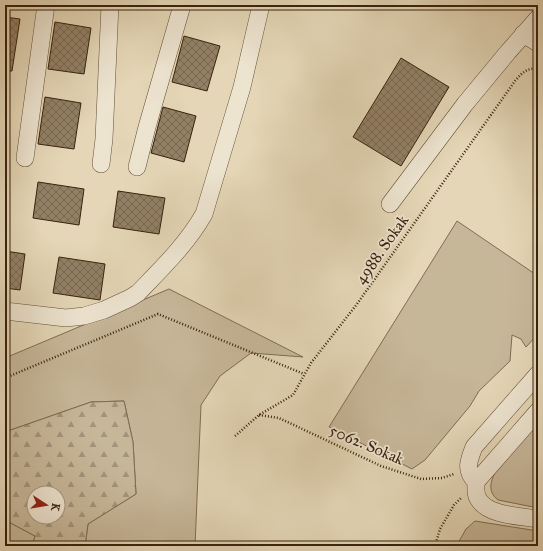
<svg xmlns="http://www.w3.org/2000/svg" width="543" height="551" font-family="'IM FELL Great Primer',serif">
  <defs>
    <pattern id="forest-firs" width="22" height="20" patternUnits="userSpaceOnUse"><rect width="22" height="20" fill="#c7b799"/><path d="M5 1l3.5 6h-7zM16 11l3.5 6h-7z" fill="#a3947b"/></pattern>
    <pattern id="building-cross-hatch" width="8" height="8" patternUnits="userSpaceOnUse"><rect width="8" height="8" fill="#928065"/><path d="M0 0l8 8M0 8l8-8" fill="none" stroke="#786852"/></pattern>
  </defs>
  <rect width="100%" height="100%" fill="#e4d6b6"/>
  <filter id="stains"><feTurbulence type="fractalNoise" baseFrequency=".005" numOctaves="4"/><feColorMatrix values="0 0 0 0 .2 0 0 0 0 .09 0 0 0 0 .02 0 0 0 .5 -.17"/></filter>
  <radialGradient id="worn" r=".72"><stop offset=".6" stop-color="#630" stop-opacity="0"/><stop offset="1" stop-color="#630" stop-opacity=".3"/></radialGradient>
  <path fill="#c7b799" stroke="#806c53" d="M457,221L538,276V334L526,347L521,339L512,335L510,361L479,391L470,406L425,460L412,469L329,427Z
    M169,289L303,357L251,353L220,376L201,405L195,546H85L88,524L136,494L133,442L124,401L91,402L5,432V358Z
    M538,420V508L498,500C478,485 505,459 515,447C523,438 530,429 538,420Z
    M5,520L35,536L32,546H5Z
    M475,521L538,531V546H457V545L466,529Z"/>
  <path fill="url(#forest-firs)" stroke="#806c53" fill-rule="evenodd" d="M124,401L133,442L136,494L88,524L85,546H32L35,536L5,520V432L91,402ZM34,493H58V517H34Z"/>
  <path fill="url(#building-cross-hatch)" stroke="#39220d" d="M5,17L20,19L12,71H5Z
    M55,22L91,28L84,74L48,69Z
    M184,36L220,46L207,91L172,82Z
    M401,58L449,87L401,166L353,137Z
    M45,97L81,103L74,149L38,144Z
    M163,107L196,116L184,162L151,153Z
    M38,182L84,189L79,225L33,218Z
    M118,191L165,198L159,234L113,227Z
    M5,251L25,254L20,290L5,288Z
    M59,257L105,264L100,300L53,293Z"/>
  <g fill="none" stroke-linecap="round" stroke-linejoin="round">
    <g stroke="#644f37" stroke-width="18">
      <path id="minor" d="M523,34L538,43
        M25,158L46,5
        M101,164L104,139L110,5
        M137,167L147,127L181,9
        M390,204L465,104L508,52L538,18
        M5,311L66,318L84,316L104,310L130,298L138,293C162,268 187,244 204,214L242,87L261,5
        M476,482C464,470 469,460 474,447L538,374
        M476,482L538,411
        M476,482C476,488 475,495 479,500C489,516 521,516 538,519"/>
    </g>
    <path stroke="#39220d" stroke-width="2.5" stroke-dasharray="1 2" stroke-linecap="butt" d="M5,378L158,314L304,374
      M259,415L279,418L381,466L421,479L442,478L454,474
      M235,436L259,415L293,395L311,363L357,304L515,81C521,74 527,67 538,69
      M435,546L440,529L454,505L462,497"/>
    <use href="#minor" stroke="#ede4d0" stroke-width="17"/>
  </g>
  <g text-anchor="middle" stroke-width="3.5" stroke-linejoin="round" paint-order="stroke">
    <g font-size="16" fill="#39220d" stroke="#ede4d0">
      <text transform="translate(381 249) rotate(-55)" y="6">4988. Sokak</text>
      <text transform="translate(367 444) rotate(23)" y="6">5062. Sokak</text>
    </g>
  </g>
  <rect width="543" height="551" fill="none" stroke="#e4d6b6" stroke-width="20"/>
  <rect x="6" y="6" width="531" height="539" fill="none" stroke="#39220d" stroke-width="2"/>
  <rect x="10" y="10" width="523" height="531" fill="none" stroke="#39220d"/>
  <g transform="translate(46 505) rotate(102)"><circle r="19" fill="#ede4d0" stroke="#a59682"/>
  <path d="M0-3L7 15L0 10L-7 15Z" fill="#8f2418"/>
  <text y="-6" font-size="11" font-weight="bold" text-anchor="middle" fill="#39220d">K</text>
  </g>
  <rect width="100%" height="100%" filter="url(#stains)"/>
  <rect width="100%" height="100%" fill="url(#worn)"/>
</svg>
